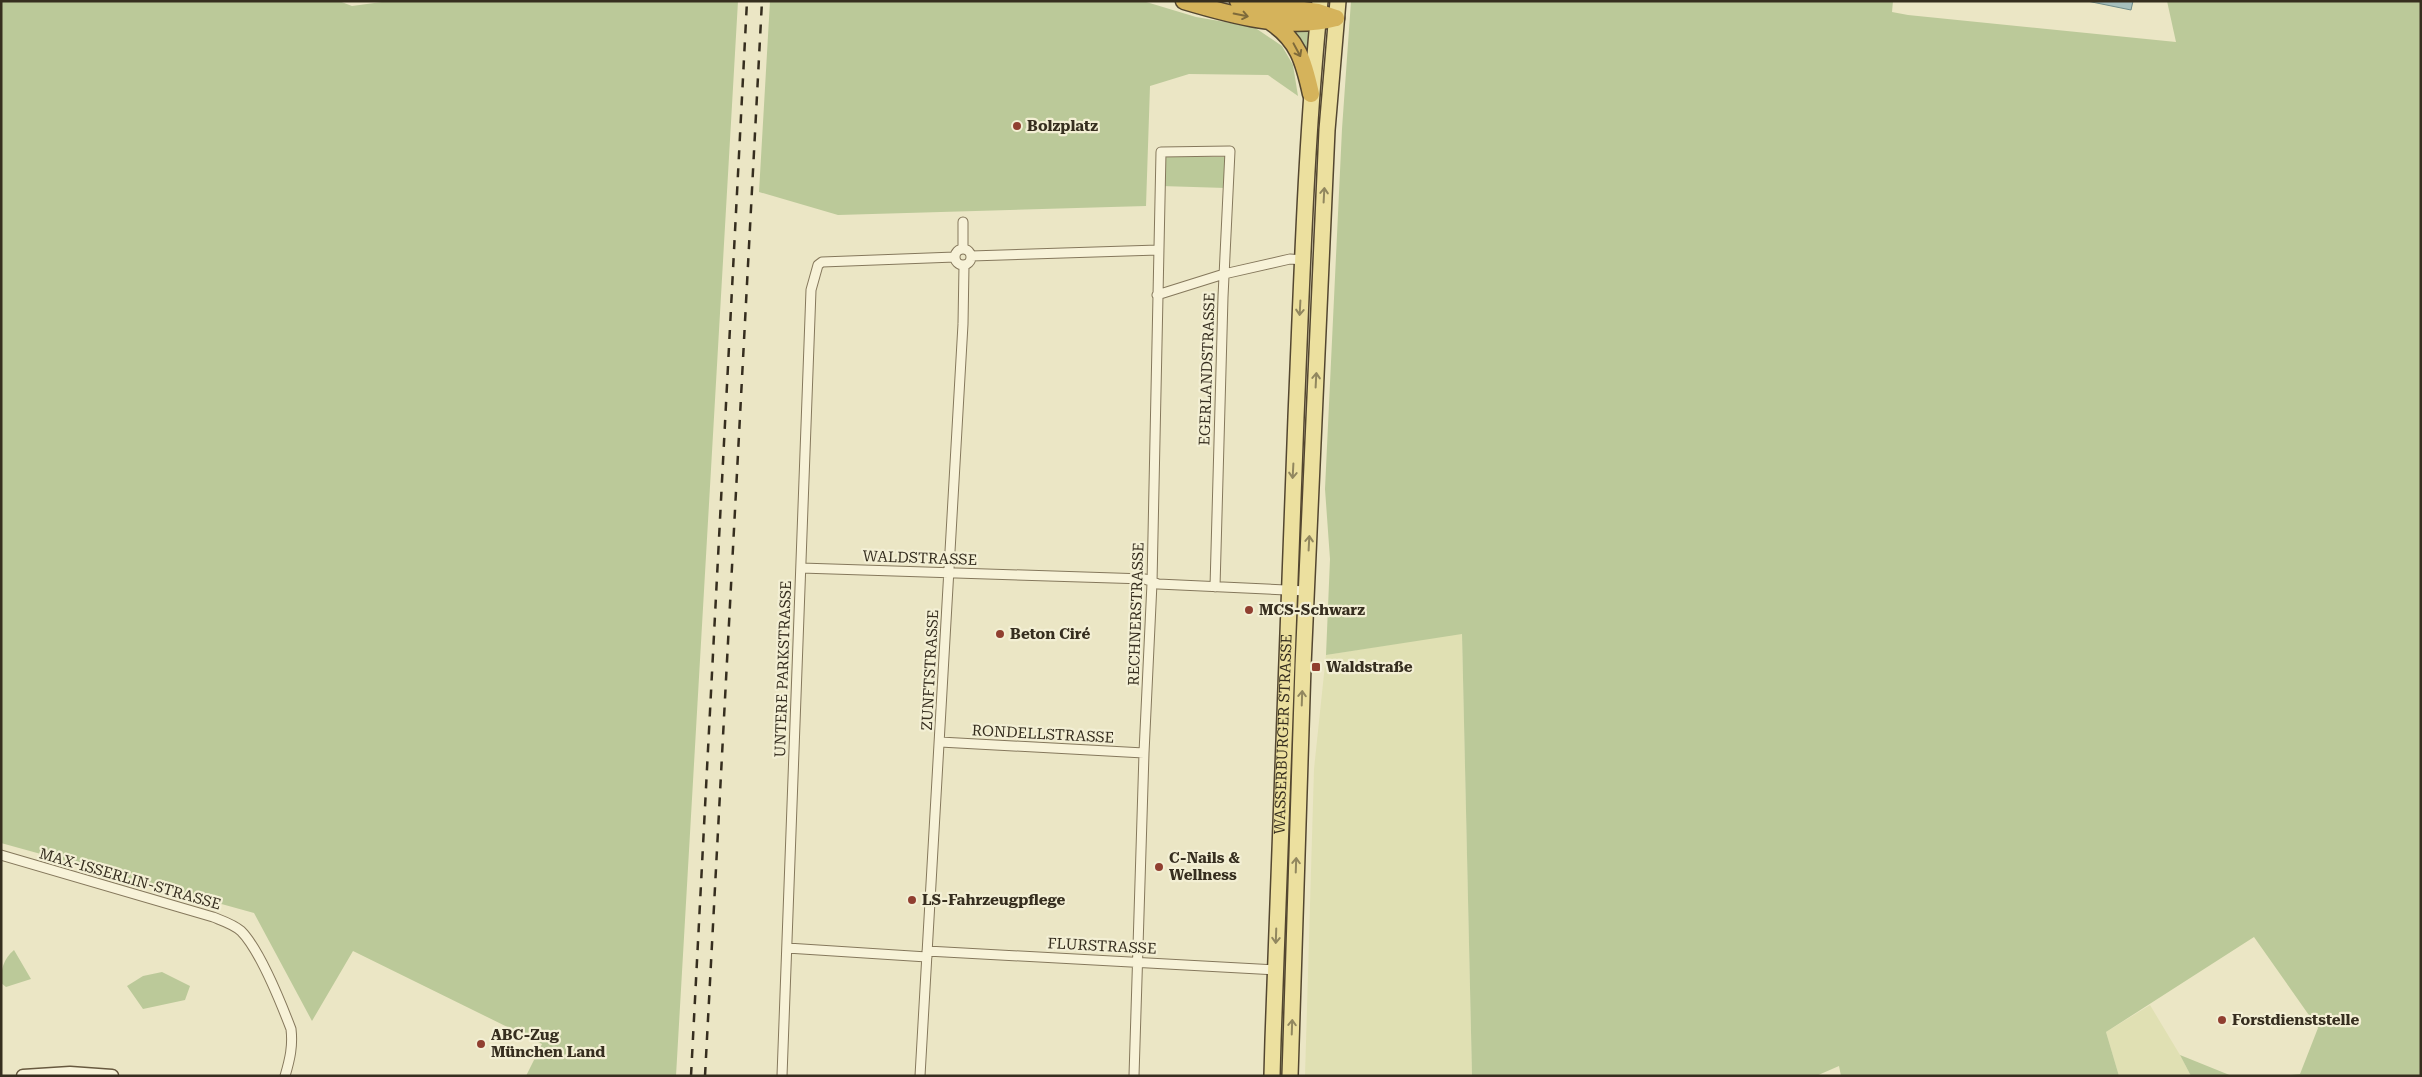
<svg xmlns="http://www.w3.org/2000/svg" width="2422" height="1077" font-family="'Roboto Serif',serif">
  <rect width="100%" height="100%" fill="#ebe6c5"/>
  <path fill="#e0e0b3" d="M1462,633L1472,1076H1305L1314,769L1326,655Z
    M2150,1005L2180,1055L2191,1076H2119L2106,1032Z"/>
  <path fill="#bbc999" d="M1,1H339L352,6L389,1H738L676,1076H526L542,1044L353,951L312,1021L254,913L1,843Z
    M770,1H1143L1196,17L1254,27L1282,46L1293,65L1298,96L1268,75L1189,74L1150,86L1146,206L838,215L759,192Z
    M1351,1H1893L1892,12L1908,15L2176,42L2167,1H2421V1076H2282L2300,1074L2318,1028L2254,937L2106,1032L2119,1076H1841L1839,1066L1816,1076H1472L1462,634L1326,655L1330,559L1325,489L1342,129Z
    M1285,28L1310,30L1308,61Z
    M1162,156L1227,157L1226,188L1161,186Z
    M1291,678L1294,707L1283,1076H1277Z
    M14,950L31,979L6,987L1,983C1,970 3,959 14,950Z
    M162,972L190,986L185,1000L143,1009L127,986L143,976Z
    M2180,1055L2232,1076H2191Z"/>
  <path fill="#a6bfbc" stroke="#6e8c8a" d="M2087,1H2133L2131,10Z"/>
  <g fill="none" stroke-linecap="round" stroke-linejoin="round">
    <g stroke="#85785c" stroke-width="11">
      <path id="street" d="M963,222V249
        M955 257a8 8 0 1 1 16 0a8 8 0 1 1-16 0Z
        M971,256L1158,250
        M1157,295L1224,274L1290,259L1303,260
        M801,568L1145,579L1158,584L1307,591
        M940,742L1144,753
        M1,855L213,917C223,921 233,924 241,931C260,950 281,1003 291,1029C293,1046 290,1059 285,1076
        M787,948L927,957
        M927,951L1275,970
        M782,1076L811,290L818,265L822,262L955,257
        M920,1076L963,324L964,266
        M1134,1076L1144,753L1152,583L1161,152L1230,151L1223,297L1215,587"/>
    </g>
    <g stroke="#67593f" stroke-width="15">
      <path id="secondary" d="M23,1076L70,1073L112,1076"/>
    </g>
    <g stroke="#534630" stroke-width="18">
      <g id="primary">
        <path id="s1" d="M1272,1076C1278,856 1286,636 1296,417C1302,278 1306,139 1320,1"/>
        <path d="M1290,1076L1303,666L1327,130L1338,1"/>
      </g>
    </g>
    <g stroke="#534630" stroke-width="19">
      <path id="highway" d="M1184,1C1231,15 1288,31 1336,18
        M1238,1L1318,12L1336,18
        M1269,21C1298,39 1304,62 1311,94"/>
    </g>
    <use href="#street" stroke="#f7f2d8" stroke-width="9"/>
    <use href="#secondary" stroke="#f7f2d8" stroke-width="12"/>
    <use href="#primary" stroke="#ece09f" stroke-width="15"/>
    <use href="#highway" stroke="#d5b35b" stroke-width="16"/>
    <path stroke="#362e1f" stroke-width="2.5" stroke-dasharray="9 9" stroke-linecap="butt" d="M691,1076L747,1
      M705,1076L762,1"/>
  </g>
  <defs><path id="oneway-shaft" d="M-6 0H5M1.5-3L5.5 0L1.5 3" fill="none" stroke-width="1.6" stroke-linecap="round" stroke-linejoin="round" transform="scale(1.25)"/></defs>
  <g stroke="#7e6a3a">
    <use href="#oneway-shaft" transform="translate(1241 15) rotate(11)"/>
    <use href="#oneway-shaft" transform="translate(1297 50) rotate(62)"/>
  </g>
  <g stroke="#91875f">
    <use href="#oneway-shaft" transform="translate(1324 195) rotate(-87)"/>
    <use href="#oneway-shaft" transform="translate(1300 308) rotate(93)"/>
    <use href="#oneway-shaft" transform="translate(1316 380) rotate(-87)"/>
    <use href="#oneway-shaft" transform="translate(1293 471) rotate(93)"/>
    <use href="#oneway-shaft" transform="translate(1309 543) rotate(-87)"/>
    <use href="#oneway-shaft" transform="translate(1302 698) rotate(-88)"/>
    <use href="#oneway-shaft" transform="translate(1296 865) rotate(-88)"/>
    <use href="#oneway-shaft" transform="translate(1276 936) rotate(92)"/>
    <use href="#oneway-shaft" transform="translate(1292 1027) rotate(-88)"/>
  </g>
  <g fill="#903f30" stroke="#f3efd4" stroke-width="2">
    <circle cx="1017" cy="126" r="5"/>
    <circle cx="1249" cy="610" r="5"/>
    <circle cx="1000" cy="634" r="5"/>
    <rect x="1311" y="662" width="10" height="10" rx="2.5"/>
    <circle cx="1159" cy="867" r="5"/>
    <circle cx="912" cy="900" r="5"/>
    <circle cx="2222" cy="1020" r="5"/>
    <circle cx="481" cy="1044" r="5"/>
  </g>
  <g text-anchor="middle" stroke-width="4.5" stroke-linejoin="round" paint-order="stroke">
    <g font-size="15" font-weight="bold" fill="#362e1f" stroke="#f3efd4" text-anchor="start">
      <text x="1027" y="131">Bolzplatz</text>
      <text x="1259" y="615">MCS-Schwarz</text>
      <text x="1010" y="639">Beton Ciré</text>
      <text x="1326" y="672">Waldstraße</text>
      <text x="1169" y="863">C-Nails &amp;<tspan x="1169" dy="17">Wellness</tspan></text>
      <text x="922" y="905">LS-Fahrzeugpflege</text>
      <text x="2232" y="1025">Forstdienststelle</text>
      <text x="491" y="1040">ABC-Zug<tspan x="491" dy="17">München Land</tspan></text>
    </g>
    <g font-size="15" fill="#362e1f" stroke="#f3efd4">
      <text transform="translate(1207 369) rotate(-88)" y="5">EGERLANDSTRASSE</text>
      <text transform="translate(920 558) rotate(2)" y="5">WALDSTRASSE</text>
      <text transform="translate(1136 614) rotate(-88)" y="5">RECHNERSTRASSE</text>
      <text transform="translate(783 669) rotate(-88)" y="5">UNTERE PARKSTRASSE</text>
      <text transform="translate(930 670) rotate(-87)" y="5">ZUNFTSTRASSE</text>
      <text transform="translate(1043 734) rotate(3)" y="5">RONDELLSTRASSE</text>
      <text dy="5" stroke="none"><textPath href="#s1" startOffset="342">WASSERBURGER STRASSE</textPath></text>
      <text transform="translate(130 879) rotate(16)" y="5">MAX-ISSERLIN-STRASSE</text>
      <text transform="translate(1102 946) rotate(3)" y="5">FLURSTRASSE</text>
    </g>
  </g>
  <rect width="2422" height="1077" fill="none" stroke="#362e1f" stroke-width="5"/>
</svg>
